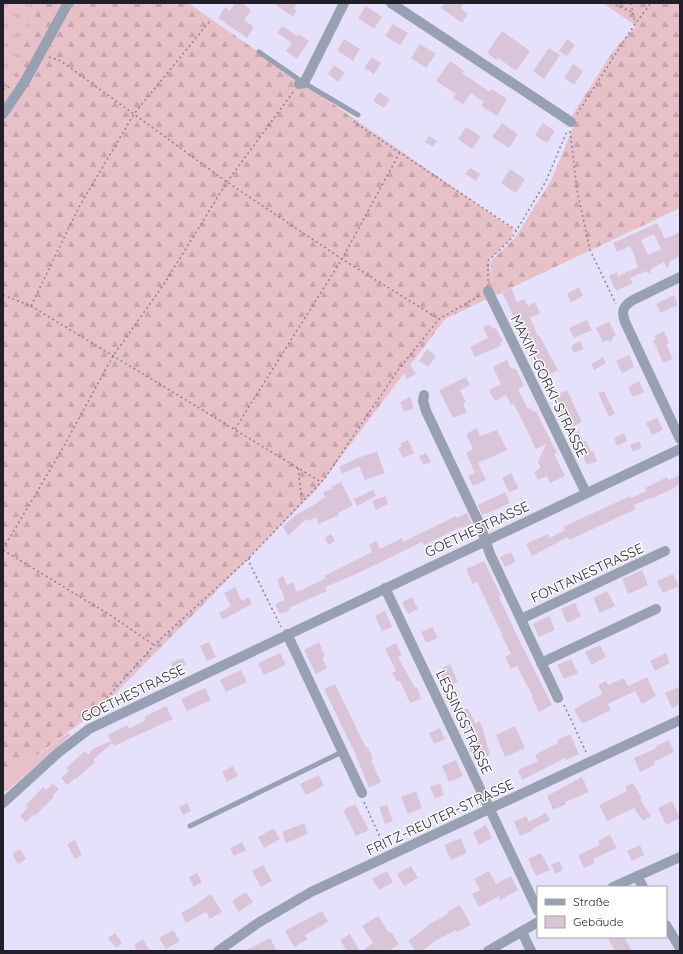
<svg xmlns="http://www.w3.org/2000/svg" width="683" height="954" font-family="Quicksand,sans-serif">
  <defs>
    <pattern id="grass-tufts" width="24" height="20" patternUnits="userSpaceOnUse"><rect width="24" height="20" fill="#e8c0c8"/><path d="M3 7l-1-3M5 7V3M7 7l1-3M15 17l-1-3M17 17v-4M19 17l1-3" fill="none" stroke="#c7a5ac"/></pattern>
    <pattern id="forest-firs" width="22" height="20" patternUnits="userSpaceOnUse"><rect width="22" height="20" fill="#e8c0c8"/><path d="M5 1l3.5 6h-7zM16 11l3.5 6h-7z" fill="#c7a5ac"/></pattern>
  </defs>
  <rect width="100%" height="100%" fill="#e6e1fb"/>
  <path fill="url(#grass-tufts)" d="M3,3H36L13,82L3,84Z"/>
  <path fill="url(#forest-firs)" d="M36,3H188L513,229L512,238L488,261L494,282L490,262L515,238L551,181L575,123L572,116L613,51L636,26L603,3H680V208L445,319L316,490L102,707L3,780V84L13,82Z"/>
  <path fill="#e8c0c8" d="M68,733L71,735L7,791H5L3,788V780Z"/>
  <path fill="#dac5d8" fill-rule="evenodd" d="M235,3H242L251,10L244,20L254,27L247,38L218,18L225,7L230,11Z
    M273,3H297L294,8L297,11L293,17Z
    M445,3H464L461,8L468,14L462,23L441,8Z
    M366,6L382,17L374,29L358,18Z
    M393,24L408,33L400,45L385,36Z
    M282,26L297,36L298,34L309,41L297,59L286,51L292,43L277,33Z
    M502,31L530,51L516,71L498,58L497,60L487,53Z
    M344,39L360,49L353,61L337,50Z
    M567,39L575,45L567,56L559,51Z
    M420,44L436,54L426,68L411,58Z
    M549,48L560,55L544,79L533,71Z
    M372,57L381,63L374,74L364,68Z
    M450,61L464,71L462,73L490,92L492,89L507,99L497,116L481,106L484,102L471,93L463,104L453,98L456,94L436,81Z
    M573,64L583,71L574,85L564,78Z
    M334,65L345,73L338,82L328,74Z
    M379,92L390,99L384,108L373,101Z
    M502,123L518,134L509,148L492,137Z
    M543,123L555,131L547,143L535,135Z
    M466,127L481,137L472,149L458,139Z
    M429,136L437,141L433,147L425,142Z
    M470,168L480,174L476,181L465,174Z
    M510,169L525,179L516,193L501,183Z
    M657,223L665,239L680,232V256L670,261L668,269L664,262L651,269L650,274L646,271L630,278L633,283L616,291L609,276L617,272L618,276L638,267L635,260L636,259L630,246L617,252L613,243ZM654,234L661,249L648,255L641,240Z
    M579,287L583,296L571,302L567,294Z
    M511,288L517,302L524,299L528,306L535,302L540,313L530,318L538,336L539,335L558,370L546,376L545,373L543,374L541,371L540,372L534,358L537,356L526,334L523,336L502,292Z
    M674,295L678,305L660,313L656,304Z
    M587,320L592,330L574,338L569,328Z
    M609,322L616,335L613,337L611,342L606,340L603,342L596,328Z
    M490,324L493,329L496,328L503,342L500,343L501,346L475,357L470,347L488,338L483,327Z
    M664,331L669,343L666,344L673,359L663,363L653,340L656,339L654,336Z
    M580,341L584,349L574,353L571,346Z
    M427,349L436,356L428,367L419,361Z
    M629,355L634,367L622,373L616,361Z
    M603,357L606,363L594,370L591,364Z
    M507,360L511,369L514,368L515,370L516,369L524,386L518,389L528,409L530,408L532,411L534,410L535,412L536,411L557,453L554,454L565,476L550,483L547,476L538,480L534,472L541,468L538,462L546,444L536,449L514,404L511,405L506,395L495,401L489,390L501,384L493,367Z
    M410,365L416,374L407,379L404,373Z
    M466,377L470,385L460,390L466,402L463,404L467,412L453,418L439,390Z
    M639,381L644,392L633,397L628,387Z
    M567,390L582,422L572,427L567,417L566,418L564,414L561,416L555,403L556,402L555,398L557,397L556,395Z
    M604,391L615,414L609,417L598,393Z
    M410,397L414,408L404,412L400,402Z
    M657,418L663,430L652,435L646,423Z
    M477,428L480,436L497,430L507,450L478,463L486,480L473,486L468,476L475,473L466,453L473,449L466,434Z
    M579,431L583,441H586L591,452L593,451L597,461L587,465L577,444L574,446L569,435Z
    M624,433L627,441L617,446L614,438Z
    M408,440L414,453L403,458L398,448L402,446L400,443Z
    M639,441L642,448L633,452L630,445Z
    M377,452L385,473L365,480L359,466L342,474L339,467L357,458Z
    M426,453L431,462L423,465L419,456Z
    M511,473L518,487V489L509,492L502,478Z
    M680,475V484L672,489L650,499V498L634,505L636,509L569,540L568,537L532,556L526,544L548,534L550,538L557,534L565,530L563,527L630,496L631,498L646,491L645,488L667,477L668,480Z
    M341,482L353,505L338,513L339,515L319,524L316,517L308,521L306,519L288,536L283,526L297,514L319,502V501L325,497L323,492L332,489L331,487Z
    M373,490L376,496L357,506L354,499Z
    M505,492L510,503L486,514V513L482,515L478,505Z
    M385,496L388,504L376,510L372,501Z
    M467,513L472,523L462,528L461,527L424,545L422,542L352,576L325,587L327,591L289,608L290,610L280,614L275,604L285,600L277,580L283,576L287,585L293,582L297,592L326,578L324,576L372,552L369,545L376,541L380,549L402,538L403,542L456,516L457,518Z
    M331,534L335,541L328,545L325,538Z
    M511,552L516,562L505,567L500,557Z
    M484,561L501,596L499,597L520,642L552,705L539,712L532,698L533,697L517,666L511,669L505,657L511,654L501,634H502L477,582L473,584L466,569Z
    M642,570L648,585L628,594L622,579Z
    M673,574L679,586L663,593L657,581Z
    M235,587L242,601L249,597L252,604L222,620L219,613L231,606L224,593Z
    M607,591L615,606L600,613L593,598Z
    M412,597L418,609L408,614L402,602Z
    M575,603L581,616L567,623L561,609Z
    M385,611L392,627L382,631L375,616Z
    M549,616L555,630L539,637L533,624Z
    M432,627L438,638L426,643L421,632Z
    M209,642L216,657L207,661L200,646Z
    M319,642L325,656L322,658L327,668L316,674L304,650Z
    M396,643L402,655L398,657L415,688L417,687L421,699L410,703L400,681L397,682L392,673L396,671L385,649Z
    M600,645L606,657L591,665L585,652Z
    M280,653L286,665L264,675L258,663Z
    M666,653L670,663L655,671L650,661Z
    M183,658L186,665L173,669L171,662Z
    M571,659L578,673L564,679L557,665Z
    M450,664L458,682L447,687L441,675L445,673L442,668Z
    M241,670L247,682L226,692L220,680Z
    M647,677L656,696L642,704L635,691L608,704L611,710L582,724L574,709L602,694L598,685L606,681L608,685L624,678L628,686Z
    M335,684L366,748L368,747L373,759L371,760L381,782L369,788L355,753L324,689Z
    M678,687L680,692V704L672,708L665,693Z
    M205,688L211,700L187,711L181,699Z
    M166,706L173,719L114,746L108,735L127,725L129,729L146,720L144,717Z
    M468,708L475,723L479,721L482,726L490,755L475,761L469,748L476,745L469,728L464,730L459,719L463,717L461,712Z
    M515,726L525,748L505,757L496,735Z
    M440,728L445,739L434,744L429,733Z
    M570,734L579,754L566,760L565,758L522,780L518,770L538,761L535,755L558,743L557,740Z
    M669,740L674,752L654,762L655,765L640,772L634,758L657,748L656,746Z
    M111,741L112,743L93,760L95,762L76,779L75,778L67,785L61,778L69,771L66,768L85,751L88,755L93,749Z
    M456,760L463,776L449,782L442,766Z
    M233,766L238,776L227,782L222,772Z
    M319,775L324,786L306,795L300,784Z
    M582,777L589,792L565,802L566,804L553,810L547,796Z
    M440,783L444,795L435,799L430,787Z
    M633,783L642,798L640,799L651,816L643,821L634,808L607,821L599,805L627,791L625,787Z
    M53,784L59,789L52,796L54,797L35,816L34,814L26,822L20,816L28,807L26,805L43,787L46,790Z
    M416,791L422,808L408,814L401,797Z
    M672,801L680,818L666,825L658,808Z
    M187,803L191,811L183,815L179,807Z
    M355,804L369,830L356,836L343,810Z
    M387,805L393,821L385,824L379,807Z
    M546,813L550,820L532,829V831L520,836L514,822L526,816L529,822Z
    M304,823L308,834L286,843L282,832Z
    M486,825L492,838L479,845L473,832Z
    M274,828L280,839L264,848L258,837Z
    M610,835L617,848L593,859L595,863L584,868L578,855L600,845L598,841Z
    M461,838L467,853L451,860L444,845Z
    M75,840L82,855L75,859L67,844Z
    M242,842L246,850L234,856L230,848Z
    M640,845L644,855L632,861L627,851Z
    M20,849L26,859L18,864L12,854Z
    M541,853L550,870L536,876L528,859Z
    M559,861L563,870L556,874L551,865Z
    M263,865L272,881L261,887L252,871Z
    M411,866L418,878L404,886L397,874Z
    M387,871L393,882L379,890L372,879Z
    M489,871L496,884L511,876L518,890L500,900L499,896L479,907L472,894L480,890L474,879Z
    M197,873L202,882L194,887L189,877Z
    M246,892L253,902L239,912L232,901Z
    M211,894L222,912L210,919L206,912L186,923L181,913L200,902V901Z
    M460,905L471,925L457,932L456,930L435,941L422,951H416L408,941L428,926V925L448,914L447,912Z
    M322,911L328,922L305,935L308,939L294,947L285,931Z
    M378,916L389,933L391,932L399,944L389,951H362L373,943L362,926Z
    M173,930L180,941L166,949L159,938Z
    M115,933L122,943L116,948L108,938Z
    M350,934L360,951H347L340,940Z
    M613,937H624L632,951H615L608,939Z
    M270,938L277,951H245Z
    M143,939L150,951H138L134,945Z"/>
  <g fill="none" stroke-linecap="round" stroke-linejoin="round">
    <path stroke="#888497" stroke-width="1.5" stroke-dasharray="2 3" stroke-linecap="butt" d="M611,3L632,12
      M631,3L635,23
      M49,57L61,61L227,182L342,259L439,319
      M3,89L9,87
      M577,114L635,24L651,3
      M355,121L354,122L516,230
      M570,131L577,190L590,250L616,304
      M488,281V261L512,238L546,181L567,131
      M3,295L31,306L321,482
      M31,306L79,207L134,114L209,22
      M235,429L342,259L400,152
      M298,468L302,502
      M3,549L60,453L113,356L164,284L227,182L293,92
      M3,550L110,615L154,645
      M249,558V562L281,627
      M564,705L586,752
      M98,715L99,707L154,645L249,558L325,478L398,370L439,319L479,296
      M364,802L385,848"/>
    <path stroke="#97a1b1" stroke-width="5" d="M259,52L304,83L358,115
      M190,826L342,752"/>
    <path stroke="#97a1b1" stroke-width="10" d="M391,3L571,122
      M299,84L304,83L344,3
      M3,114L24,83L68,3
      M680,277L633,300C623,306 621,311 625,322L680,439
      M488,291L586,493
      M424,395L423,401L426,411L480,525L490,554L558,698
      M385,588L538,911
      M521,619L665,551
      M287,634L362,793
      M541,663L656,609
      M3,803L59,752L89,729L680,449
      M637,876L643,887
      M613,887L680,857
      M666,925L680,948
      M522,932L531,951
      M218,951L258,923L311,892L680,720
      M488,951L538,922"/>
  </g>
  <g text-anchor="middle" stroke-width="3" stroke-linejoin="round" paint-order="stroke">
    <g font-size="14" fill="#211f29" stroke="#fff">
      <text transform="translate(549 386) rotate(64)" y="5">MAXIM-GORKI-STRASSE</text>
      <text transform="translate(477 529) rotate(-25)" y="5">GOETHESTRASSE</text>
      <text transform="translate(587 573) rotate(-25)" y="5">FONTANESTRASSE</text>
      <text transform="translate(133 693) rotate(-26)" y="5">GOETHESTRASSE</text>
      <text transform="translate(464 722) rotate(65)" y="5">LESSINGSTRASSE</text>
      <text transform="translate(440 817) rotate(-25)" y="5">FRITZ-REUTER-STRASSE</text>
    </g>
  </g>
  <rect width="683" height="954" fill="none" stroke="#211f29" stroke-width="8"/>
  <rect x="537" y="886" width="130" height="52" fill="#ffffff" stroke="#a6a5a9"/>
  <rect x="545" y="899" width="20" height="6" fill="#97a1b1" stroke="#a6a5a9"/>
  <text x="573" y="906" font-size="12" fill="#211f29">Straße</text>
  <rect x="545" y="916" width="20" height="12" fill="#dac5d8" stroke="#a6a5a9"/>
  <text x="573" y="926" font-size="12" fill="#211f29">Gebäude</text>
</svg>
